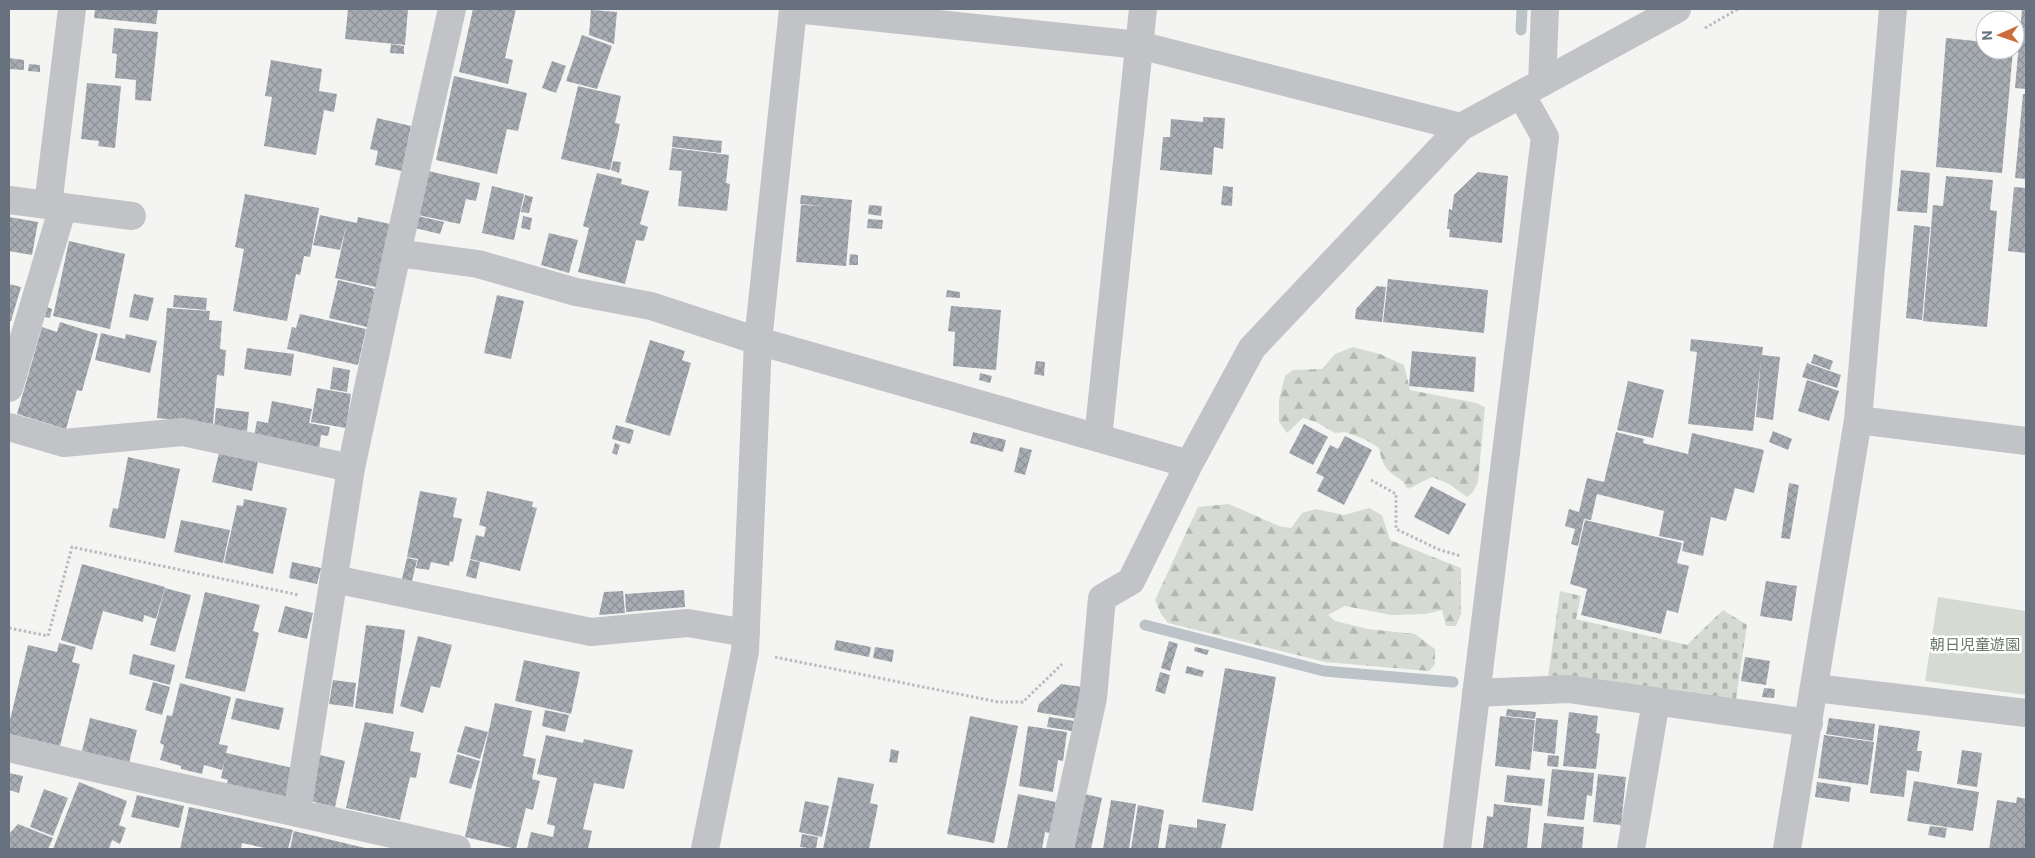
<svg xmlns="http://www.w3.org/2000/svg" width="2035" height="858" font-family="Roboto,'Noto Sans JP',sans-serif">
  <defs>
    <pattern id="forest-firs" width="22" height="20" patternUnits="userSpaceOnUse" patternTransform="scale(1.25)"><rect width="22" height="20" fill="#d5dbd3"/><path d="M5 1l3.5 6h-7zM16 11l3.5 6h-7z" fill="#b1b6b0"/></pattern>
    <pattern id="cemetery-stones" width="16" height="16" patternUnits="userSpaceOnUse" patternTransform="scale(1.25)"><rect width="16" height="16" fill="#d5dbd3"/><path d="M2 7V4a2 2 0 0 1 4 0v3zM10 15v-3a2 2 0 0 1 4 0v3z" fill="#b1b6b0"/></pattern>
    <pattern id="building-cross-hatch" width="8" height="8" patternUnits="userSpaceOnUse" patternTransform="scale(1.25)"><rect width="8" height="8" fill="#a8adb3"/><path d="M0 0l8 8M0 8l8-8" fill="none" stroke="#8d9197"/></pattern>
  </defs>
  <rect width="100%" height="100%" fill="#f4f5f2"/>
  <path fill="url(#forest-firs)" d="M1353,347L1380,354L1404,365L1410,390L1476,403L1485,407L1478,482L1473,492L1467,497L1449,484L1432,477L1408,489C1401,477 1399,480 1390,472C1383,466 1381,457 1379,448L1366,440L1345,432L1335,433L1316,422L1303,418L1287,433L1279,422V400L1285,376L1293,370L1322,369L1335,354Z
    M1229,504L1279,526L1291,528L1302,513L1316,509L1344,515L1369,508L1382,515L1390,540L1461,568V614L1456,626H1446L1442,610L1426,614L1391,615L1345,606L1328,615L1335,621L1368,629L1415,634L1435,649V664L1429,671L1325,662L1168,623L1161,614L1155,600L1198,507Z"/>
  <path fill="url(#cemetery-stones)" d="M1560,591L1581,596L1576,619L1687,645L1723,610L1747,625L1736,699L1548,677Z"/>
  <path fill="#d5dbd3" d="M1938,597L2026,611V695L1925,681Z"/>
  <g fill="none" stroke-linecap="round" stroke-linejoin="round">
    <path stroke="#bbc2c8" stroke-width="11" d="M1521,30L1522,9
      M1145,625L1324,671L1453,682"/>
  </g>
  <path fill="url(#building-cross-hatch)" d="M95,9H158L156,24L94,18Z
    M348,9H408L405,45L345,39Z
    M473,9H516L505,58L513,60L508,84L459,72Z
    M2022,9H2026V89L2015,88Z
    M591,10L617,12L614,44L589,35Z
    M114,28L158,32L151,101L135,100L136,80L115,78L117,54L112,53Z
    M582,35L612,46L597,89L566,81Z
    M1946,38L1985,42V50H2013L2002,173L1936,167Z
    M391,44L404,46V54L390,53Z
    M9,58L24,60V70L9,69Z
    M271,60L322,69L319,91L337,94L334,112L324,110L316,155L264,146L272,97L265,96Z
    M552,61L566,66L556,93L542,88Z
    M29,64L40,65V72L28,71Z
    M454,76L527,93L518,131L507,129L497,174L436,160Z
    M87,83L121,86L115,148L98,146L99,141L81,139Z
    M578,86L621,96L615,123L620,124L610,170L561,159Z
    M2023,94H2026V179L2015,178Z
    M1203,117L1225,118L1223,149L1214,147L1212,175L1160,170L1163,137H1170L1171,119L1203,122Z
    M377,118L411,126L402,171L375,165L378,151L370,149Z
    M673,136L722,141L721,153L672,147Z
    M672,148L729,155L726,183L730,184L727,211L678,206L682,171L669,170Z
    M613,161L621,162L619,173L611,170Z
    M1901,170L1930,173L1927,213L1897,211Z
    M428,171L480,183L476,201L466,199L460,224L418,215Z
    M1478,172L1508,176L1502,243L1449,237L1450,229H1447L1449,209L1452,210L1454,195Z
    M597,173L622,179L621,184L649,191L640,224L648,227L644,241L636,240L625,284L578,272L589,228L583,226Z
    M1946,176L1993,180L1990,210L1997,211L1987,327L1923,321L1933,205L1943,206Z
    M492,186L524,194L514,240L482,233Z
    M1223,186L1233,187L1232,206L1221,205Z
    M2014,187L2026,188V253L2008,251Z
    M245,194L319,208L310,257L304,256L300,275L296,274L287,321L233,311L244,249L235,247Z
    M525,195L533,197L529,213L521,212Z
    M801,195L852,200L846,266L796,262L801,205L824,206L800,204Z
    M869,205L882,206L881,216L868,214Z
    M320,215L357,223L358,217L390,224L376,287L335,278L347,223L340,250L313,245Z
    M418,216L444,222L440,234L415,228Z
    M523,216L532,218L530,230L521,228Z
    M9,217L38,222L32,255L9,251Z
    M868,219L883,220L882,229L867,228Z
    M1914,225L1930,227L1922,320L1906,318Z
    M549,233L578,240L569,273L541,265Z
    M69,241L125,254L110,329L53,316Z
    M850,254L858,255V265H849Z
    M1388,279L1488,290L1484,333L1383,322Z
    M338,280L375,289L367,327L329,318Z
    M9,284L21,287L11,321H9Z
    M1377,286L1386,287L1382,322L1355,319L1356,309Z
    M947,290L960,292V298L946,297Z
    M134,294L154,298L148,321L129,317Z
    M174,295L207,298L206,310L173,307Z
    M497,295L524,301L511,359L484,353Z
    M951,306L1001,310L996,370L953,366L955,332L948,331Z
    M47,307L52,309L50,318L45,317Z
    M167,308L210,311L209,320L222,321L220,349L226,350L224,376L217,375L213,424L157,418Z
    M300,314L366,329L358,365L287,349L292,327L296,328Z
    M60,322L98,334L82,391L77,390L66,429L17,414L42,327L57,332Z
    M101,333L125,339L126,334L157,341L150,373L95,360Z
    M1691,339L1763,347L1762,355L1780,357L1773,420L1756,417L1761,360L1753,431L1688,424L1697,352L1690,351Z
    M650,340L685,351L682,360L691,363L670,436L625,422Z
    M247,348L294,354L291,376L244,369Z
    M1412,351L1476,357L1474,392L1409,386Z
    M1814,354L1833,361L1830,370L1811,363Z
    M1036,361L1045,362L1044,376L1034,374Z
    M1807,363L1841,375L1837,388L1802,377Z
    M333,367L350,370L347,392L330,389Z
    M980,373L992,376L990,383L979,380Z
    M1807,380L1839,391L1829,421L1798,411Z
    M1628,381L1664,390L1653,438L1617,430Z
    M317,388L351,394L346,428L311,422Z
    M272,401L312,409L309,423L330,427L328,436L321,435L319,449L254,436L257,421L268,423Z
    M216,408L249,412L247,431L214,428Z
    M1304,424L1328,437L1313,465L1289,453Z
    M616,425L634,430L630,444L612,439Z
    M1773,431L1792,439L1788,450L1769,442Z
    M973,432L1006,440L1003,452L970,443Z
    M1616,432L1644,439L1643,443L1688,454L1692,433L1764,450L1754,493L1735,488L1726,521L1711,517L1703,556L1682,551L1684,541L1659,536L1664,511L1597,494L1591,520L1584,519L1578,546L1571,544L1575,529L1565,526L1569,509L1579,512L1587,478L1604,482Z
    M1345,436L1372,450L1344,505L1317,491L1324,477L1316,473L1330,445L1338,449Z
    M615,443L620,445L617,455L612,453Z
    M1020,447L1032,450L1025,475L1014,472Z
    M219,453L258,461L252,491L212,482Z
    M128,457L180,469L165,539L109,527L113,508L118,509Z
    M1789,483L1799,485L1790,539L1781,538Z
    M1431,486L1466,504L1449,535L1414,517Z
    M420,491L457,498L453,517L462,519L453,562L450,561L449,566L431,562L429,570L416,568L418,559L407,557Z
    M487,491L533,502L532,507L537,508L520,571L470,559L476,535L484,537L486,527L479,525Z
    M244,499L287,508L273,574L224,563L237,505L243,506Z
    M181,520L230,530L223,563L174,552Z
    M1585,520L1682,543L1677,563L1689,566L1678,613L1667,610L1661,634L1581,615L1587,589L1570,584Z
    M407,558L417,560L412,581L402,579Z
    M470,560L480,562L476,579L466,576Z
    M292,562L321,568L317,584L289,578Z
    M82,564L165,587L156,619L144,615L143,622L103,611L108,593L92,650L61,640Z
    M1766,581L1797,586L1792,621L1760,616Z
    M165,588L191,595L175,652L150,645Z
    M684,590L685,607L626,612L625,594Z
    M623,591L625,613L599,615L604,592Z
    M205,592L260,605L253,631L259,633L245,692L185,678Z
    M285,606L313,613L307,639L278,632Z
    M366,625L405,630L393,714L355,708Z
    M418,636L452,645L440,688L431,686L423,713L400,706Z
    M836,640L871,647L869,657L834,650Z
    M1169,641L1178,644L1170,671L1161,668Z
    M59,643L76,647L72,662L80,664L60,746L9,734V724L28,645L57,652Z
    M875,647L894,650L892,662L873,658Z
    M1195,647L1209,650L1207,655L1194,651Z
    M133,654L175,665L170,685L129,674Z
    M1745,657L1770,661L1766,685L1741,681Z
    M524,660L580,672L571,714L515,701Z
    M1187,666L1204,671L1202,677L1185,673Z
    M1225,668L1276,677L1253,811L1202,802Z
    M1160,672L1170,675L1165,694L1155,691Z
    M333,680L356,683L353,707L329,704Z
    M153,682L170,687L162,715L145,710Z
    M180,683L231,697L219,744L228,746L226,753L293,768L286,797L227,784L228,780L221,778L225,759L222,770L204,765L202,774L181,769V766L160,760L164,745L160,743L167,715L172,716Z
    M1061,684L1083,687L1078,719L1037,712L1039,704Z
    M1764,688L1775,689L1774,698L1762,697Z
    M236,698L284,708L279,730L231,719Z
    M495,703L532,711L523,756L536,759L532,779L540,781L533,810L526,808L516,849L465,837Z
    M1507,709L1536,712L1535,719L1506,716Z
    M545,710L569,715L565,732L542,726Z
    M1569,712L1598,716L1596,733L1600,734L1596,769L1563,766Z
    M970,716L1018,726L994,843L947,834Z
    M1500,716L1535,720L1530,770L1495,766Z
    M1049,717L1074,721L1072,731L1047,727Z
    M90,718L137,730L129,763L82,751Z
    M1536,718L1558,720L1555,754L1533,751Z
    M1829,718L1875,724L1873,741L1826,734Z
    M365,722L414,732L410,751L421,753L416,778L410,777L400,820L346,808Z
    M1879,725L1920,731L1917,751H1922L1919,772L1907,770L1904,797L1870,793Z
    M465,726L488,732L480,759L457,752Z
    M1028,726L1067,732L1063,761L1058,760L1053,792L1019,786Z
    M546,735L583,743L584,739L633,750L624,789L594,783L583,829L592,831L588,849H527L531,832L553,837L555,826L547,824L557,778L537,774Z
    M1824,735L1874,742L1868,785L1818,778Z
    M891,749L899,751L897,763L889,762Z
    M1962,750L1982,753L1977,787L1957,784Z
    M457,754L480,761L471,789L449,783Z
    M320,755L345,761L335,807L310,801Z
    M1548,755L1559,756L1558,767L1547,766Z
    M1552,769L1594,773L1592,796L1587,795L1584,820L1547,816Z
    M9,773L23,776L19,793L9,790Z
    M1598,774L1626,777L1621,825L1593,822Z
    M1507,775L1545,779L1542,806L1504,802Z
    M838,777L874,784L870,803L878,805L869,849H823Z
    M1914,781L1979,792L1973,831L1907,821Z
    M79,782L127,801L119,825L126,828L120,844L112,840L109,849H53Z
    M1817,782L1851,787L1849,802L1815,797Z
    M44,789L68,798L53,836L30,827Z
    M1081,793L1102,798L1091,849H1069Z
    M1018,794L1056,802L1050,833L1045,832L1042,849H1007Z
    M137,795L184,806L179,828L131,817Z
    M2017,797L2026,799V849H1989L1997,800L2016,803Z
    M1111,800L1136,804L1129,849H1103Z
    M805,801L829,806L822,837L799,832Z
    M1494,804L1531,808L1527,849H1483L1487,816L1493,817Z
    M1138,805L1164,810L1158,849H1131Z
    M189,807L293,830L288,849H269L242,843L241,849H180Z
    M1197,819L1226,824L1221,849H1165L1169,824L1197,828Z
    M1544,823L1584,827L1582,849H1541Z
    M18,824L53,838L48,849H9V834Z
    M1930,826L1947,828L1945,838L1928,835Z
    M294,831L365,848L364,849H290Z
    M802,834L818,837L816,849L800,847Z"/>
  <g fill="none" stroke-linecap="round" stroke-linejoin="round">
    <path stroke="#b8babc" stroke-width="3" stroke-dasharray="2.5 2.5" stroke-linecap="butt" d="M1705,28L1738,9
      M1371,480L1396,494V529L1440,550L1461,556
      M9,628L48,636L72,547L299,595
      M775,657L998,702H1023L1062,664"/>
    <path stroke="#c1c3c6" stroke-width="28" d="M795,9L1139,45L1461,127
      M1542,83L1545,9
      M9,200L132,216
      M48,205L72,9
      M397,253L478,264L576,292L651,306L758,341L1098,438L1143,9
      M9,388L63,207
      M1858,420L2026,441
      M9,427L64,443L183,432L351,468
      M1098,438L1189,464L1252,348L1461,127L1677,9
      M334,579L591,632L688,623L746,633
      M1815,688L2026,713
      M1476,693L1568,689L1809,723
      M9,748C158,784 308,814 457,849
      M297,813L351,468L397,253L452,9
      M705,849L745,651L758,341L793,9
      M1060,849L1093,698L1102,598L1131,581L1189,464
      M1457,849L1545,137L1521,94
      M1631,849L1656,701
      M1787,849L1858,420L1893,9"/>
  </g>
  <g text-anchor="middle" stroke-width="5" stroke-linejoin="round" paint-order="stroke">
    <g font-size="15" fill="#677766" stroke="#fff">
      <text x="1975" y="650">朝日児童遊園</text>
    </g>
  </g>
  <rect width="2035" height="858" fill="none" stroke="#68727f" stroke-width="20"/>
  <g transform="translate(2000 35) rotate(268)"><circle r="24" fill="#ffffff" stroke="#c3c7cc"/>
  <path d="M0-4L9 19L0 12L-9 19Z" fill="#cc6d3b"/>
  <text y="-8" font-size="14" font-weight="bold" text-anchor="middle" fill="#68727f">N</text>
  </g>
</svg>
